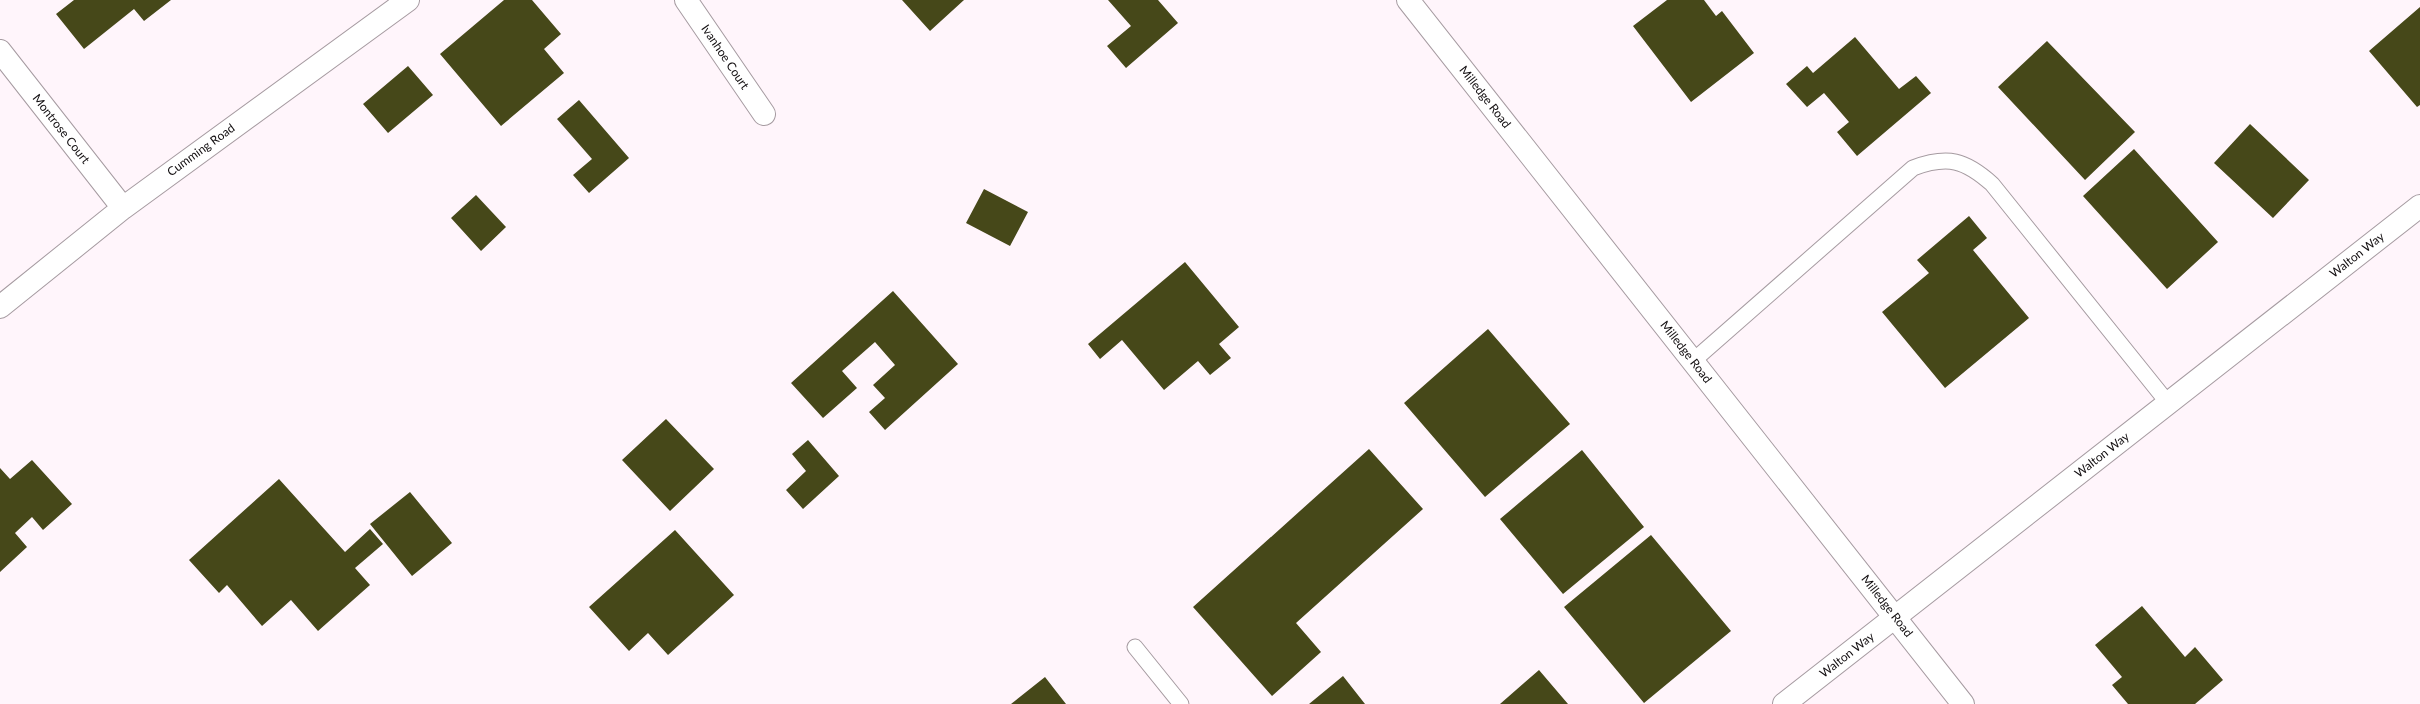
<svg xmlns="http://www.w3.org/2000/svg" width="2420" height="704" font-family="Lato,sans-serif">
  <rect width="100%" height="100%" fill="#fff5fb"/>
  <path fill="#464819" d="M74,0H171L144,21L134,9L84,49L56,14Z
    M504,0H532L561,34L544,49L564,73L501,126L440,54Z
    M902,0H964L930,31Z
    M1108,0H1158L1178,23L1126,68L1107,46L1131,26Z
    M1667,0H1704L1716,16L1722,11L1754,53L1691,102L1633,26Z
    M2420,7V105L2417,107L2369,51Z
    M1855,37L1899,89L1916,76L1931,93L1857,156L1837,132L1849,122L1824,93L1807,107L1786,84L1807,66L1813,73Z
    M2047,41L2135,132L2085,180L1998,87Z
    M408,66L433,95L388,133L363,104Z
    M579,100L629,158L589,193L573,175L592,159L557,119Z
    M2250,124L2309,180L2273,218L2214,163Z
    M2134,149L2218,242L2167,289L2083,196Z
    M984,189L1028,212L1010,246L966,223Z
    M476,195L506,227L481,251L451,218Z
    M1969,216L1987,238L1973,250L2029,318L1945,388L1882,312L1929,273L1917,260Z
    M1185,262L1239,327L1219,344L1231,358L1210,375L1198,361L1164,390L1122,340L1100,359L1088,344Z
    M893,291L958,364L885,430L869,412L885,398L873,385L895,365L875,342L842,371L857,388L823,418L791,383Z
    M1488,329L1570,424L1485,497L1404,403Z
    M666,419L714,469L670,511L622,460Z
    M808,440L839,476L803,509L786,490L806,471L792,454Z
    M1369,449L1423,509L1296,623L1321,652L1272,696L1193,607Z
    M1582,450L1644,527L1563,594L1500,519Z
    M32,460L72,504L43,530L32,517L15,533L27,547L0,572V468L10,479Z
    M279,479L345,552L370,529L383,544L355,568L370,585L318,631L291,600L262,626L227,585L219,593L189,560Z
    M410,492L452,543L412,576L370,524Z
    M675,530L734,595L668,655L648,633L629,651L589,607Z
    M1651,535L1731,631L1644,703L1564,607Z
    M2142,606L2185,657L2195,647L2223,680L2195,704H2128L2112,685L2122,677L2095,645Z
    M1539,670L1568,704H1500Z
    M1343,676L1365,704H1309Z
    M1045,677L1066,704H1011Z"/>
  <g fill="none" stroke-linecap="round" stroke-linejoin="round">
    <g stroke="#a69ba1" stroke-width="17">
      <path id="service" d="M1693,361L1913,168C1948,155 1965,160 1992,184L2168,403
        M1135,647L1181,704"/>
    </g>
    <g stroke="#a69ba1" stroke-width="24">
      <path id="minor" d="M686,0L764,114
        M0,51L123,208
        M0,307L123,208L408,0"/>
    </g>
    <g stroke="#a69ba1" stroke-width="24">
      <path id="tertiary" d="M1408,0L1963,704"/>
    </g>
    <g stroke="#a69ba1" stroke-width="24">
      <path id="secondary" d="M1784,704L2420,206"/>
    </g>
    <use href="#service" stroke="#fff" stroke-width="15"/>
    <use href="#minor" stroke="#fff" stroke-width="22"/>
    <use href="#tertiary" stroke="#fff" stroke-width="22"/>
    <use href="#secondary" stroke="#fff" stroke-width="22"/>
  </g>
  <g text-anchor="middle" stroke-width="4" stroke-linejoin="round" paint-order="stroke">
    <g font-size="12" fill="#110d0f" stroke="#fff">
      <text transform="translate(725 57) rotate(56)" y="4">Ivanhoe Court</text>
      <text transform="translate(1485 97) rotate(52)" y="4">Milledge Road</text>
      <text transform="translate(61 129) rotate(52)" y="4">Montrose Court</text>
      <text transform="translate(201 150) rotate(-36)" y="4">Cumming Road</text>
      <text transform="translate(2357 255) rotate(-38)" y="4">Walton Way</text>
      <text transform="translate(1686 352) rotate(52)" y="4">Milledge Road</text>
      <text transform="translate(2102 455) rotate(-38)" y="4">Walton Way</text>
      <text transform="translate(1887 606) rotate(52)" y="4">Milledge Road</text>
      <text transform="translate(1847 655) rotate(-38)" y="4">Walton Way</text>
    </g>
  </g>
</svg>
